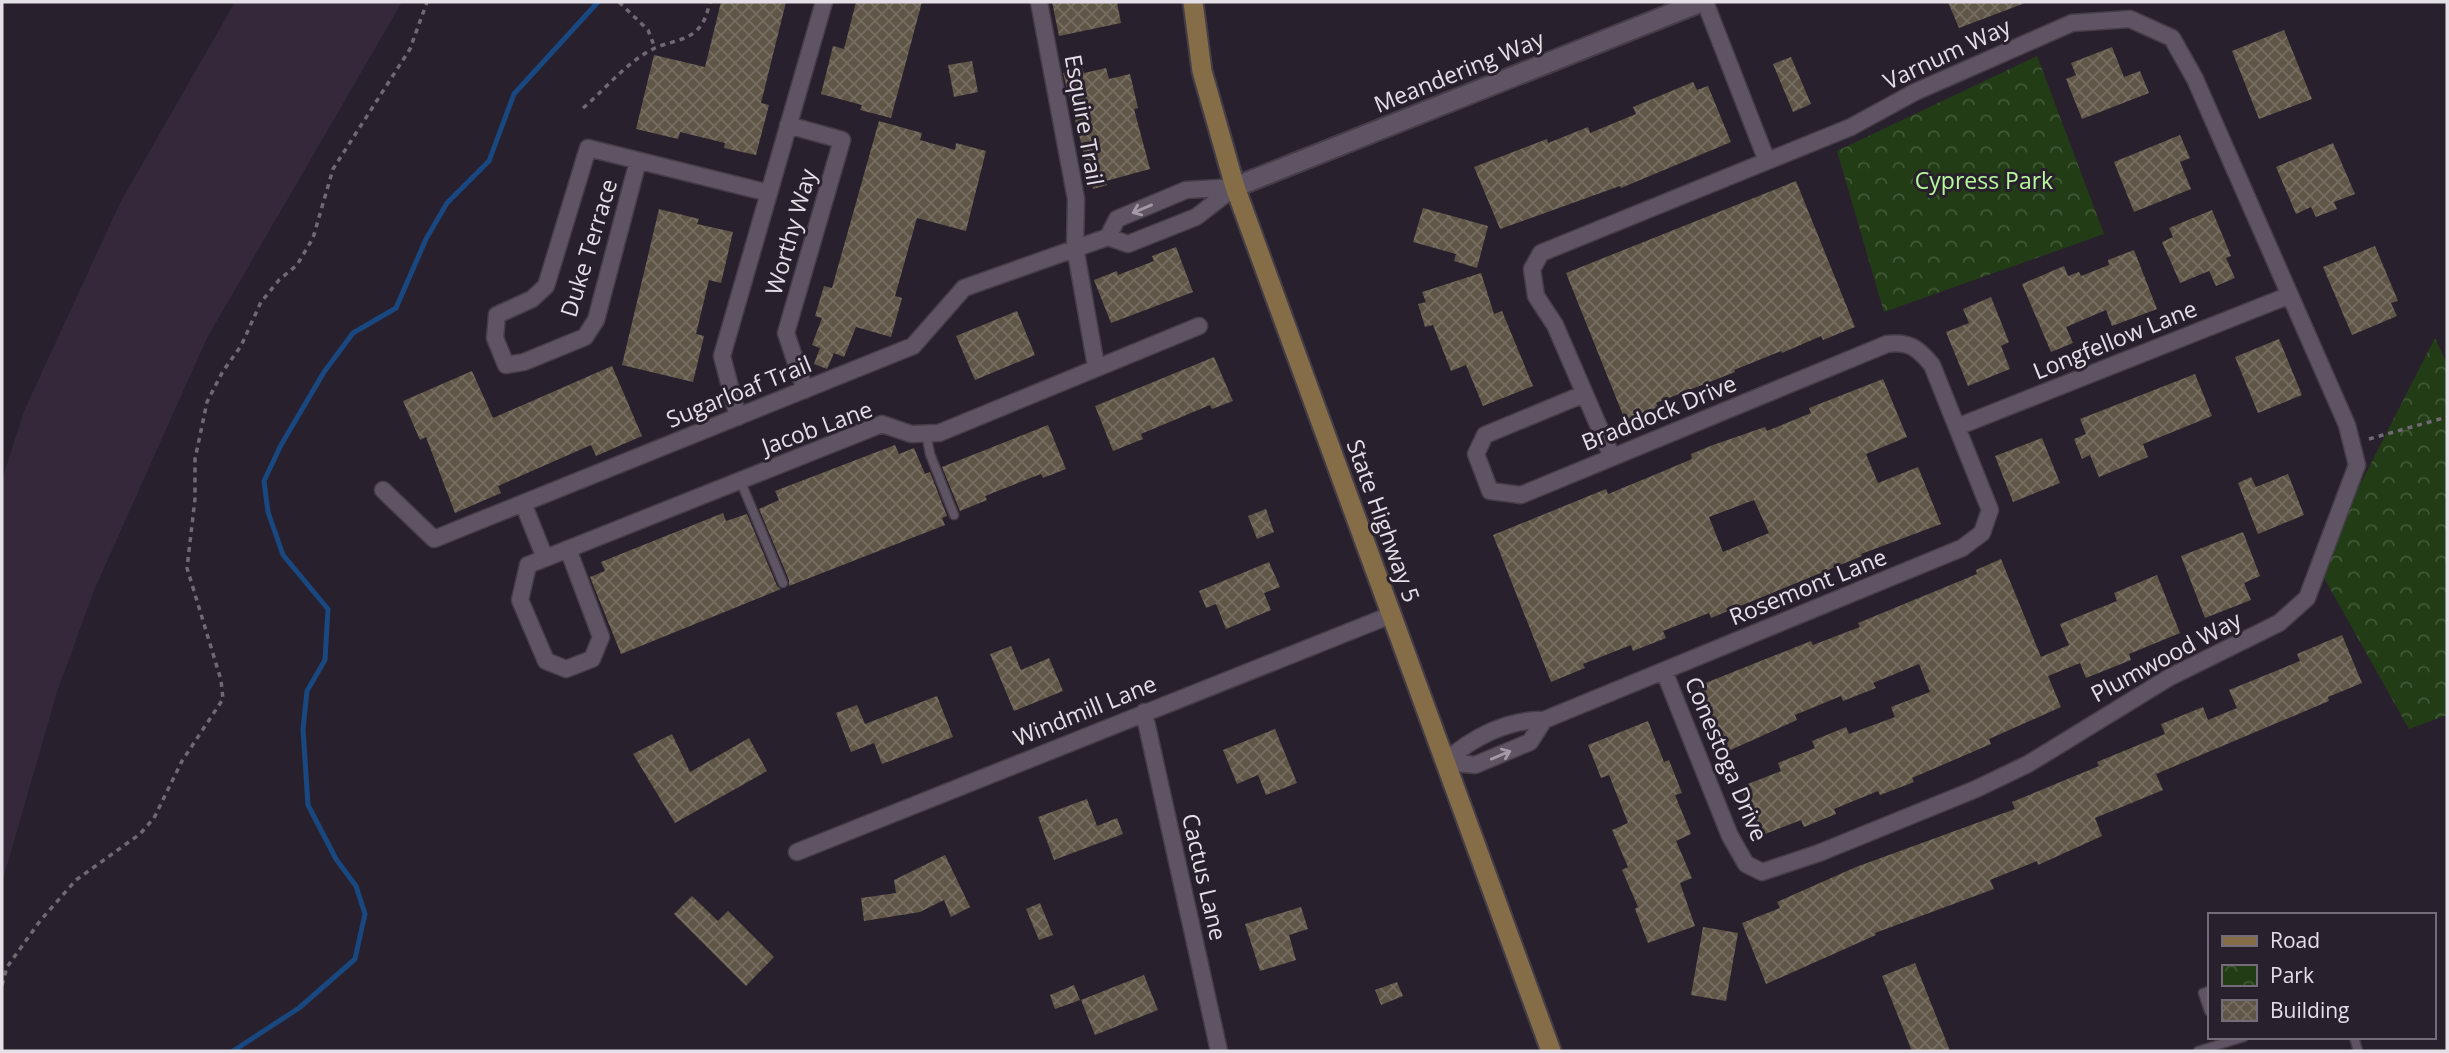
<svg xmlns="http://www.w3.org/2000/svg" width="2449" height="1053" font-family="'Open Sans',sans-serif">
  <defs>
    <pattern id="park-crowns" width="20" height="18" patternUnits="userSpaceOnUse" patternTransform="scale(1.75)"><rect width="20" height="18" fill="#223d15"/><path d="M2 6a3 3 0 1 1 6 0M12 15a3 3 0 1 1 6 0" fill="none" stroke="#425937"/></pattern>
    <pattern id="building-cross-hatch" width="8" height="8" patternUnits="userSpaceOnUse" patternTransform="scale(1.75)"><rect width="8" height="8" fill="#605647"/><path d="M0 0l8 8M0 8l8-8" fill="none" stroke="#776e62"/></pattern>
  </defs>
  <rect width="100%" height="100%" fill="#29202d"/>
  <path fill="#34283a" d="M235,2H402L207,338L95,588L57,692L2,883V480L24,411L120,203Z"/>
  <path fill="url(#park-crowns)" d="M2037,56L2104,234L1884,312L1837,151Z
    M2435,338L2447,364V715L2409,729L2318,567Z"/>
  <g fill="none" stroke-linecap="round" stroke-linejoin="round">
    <path stroke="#19477f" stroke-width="5" d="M233,1051L299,1008L355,959L365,914L356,886L336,859L308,805L303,729L307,691L325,660L328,609L283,555L268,512L264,481L281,445L324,372L353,333L396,308L426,239L447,203L489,161L514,94L598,2"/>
  </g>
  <path fill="url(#building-cross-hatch)" fill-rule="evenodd" d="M721,2H786L761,103L769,105L756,155L724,148L725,143L680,132L678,139L636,129L654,55L705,67Z
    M856,2H922L891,118L860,110L862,105L821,94L833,46L844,49Z
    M1052,2H1117L1121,23L1059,36Z
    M1948,2H2024L2025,3L1959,28Z
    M2284,30L2312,99L2259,119L2232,51Z
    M2112,47L2124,77L2140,71L2149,93L2082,119L2066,79L2076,75L2071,63Z
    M1791,57L1811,104L1793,112L1773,64Z
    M972,61L978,92L954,97L948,65Z
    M1082,68L1084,73L1106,68L1109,79L1130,74L1138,108L1134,109L1150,169L1106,181L1107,185L1093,189L1063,73Z
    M1693,82L1697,90L1708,86L1731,142L1621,188L1620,186L1500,229L1474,167L1547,139L1548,143L1588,127L1590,133L1636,114L1633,107Z
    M879,121L922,133L920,140L955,150L956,143L986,151L966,231L917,218L895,296L902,298L891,337L856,327L844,357L834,353L827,369L814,364L820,348L812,345L822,318L815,316L824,286L832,288Z
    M2180,135L2190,158L2180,162L2191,189L2134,212L2114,162Z
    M2333,143L2355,194L2334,202L2337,209L2316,217L2311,207L2296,214L2276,167Z
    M1796,181L1855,327L1823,340L1821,336L1782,353L1781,351L1734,370L1735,372L1656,403L1658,407L1625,420L1566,273Z
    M1423,208L1488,226L1477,268L1454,261L1456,254L1413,242Z
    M659,209L699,219L697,224L733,232L721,283L709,280L696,334L704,336L693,382L622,365Z
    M2212,210L2231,256L2226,258L2235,278L2216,286L2209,271L2180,283L2162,242L2173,237L2169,228Z
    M2375,246L2398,301L2391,303L2397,316L2352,335L2323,267Z
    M1176,247L1193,292L1111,323L1094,280L1117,271L1118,275L1154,261L1152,256Z
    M2134,250L2157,309L2112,326L2106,310L2066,327L2073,343L2051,352L2022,284L2064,266L2068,276L2079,272L2081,276L2109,265L2108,260Z
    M1481,273L1494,314L1502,311L1533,386L1483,406L1466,365L1451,371L1433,325L1425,327L1418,304L1426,302L1422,292Z
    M1991,297L2009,342L2001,346L2010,369L1968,386L1946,332L1969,323L1963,309Z
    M1017,311L1035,355L975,380L956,336Z
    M2279,339L2302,395L2258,413L2235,357Z
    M1214,357L1233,401L1212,409L1210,405L1141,434L1143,439L1113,451L1095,406Z
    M612,366L642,436L596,456L591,445L498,486L501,493L455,513L426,437L420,440L403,401L472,371L493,418Z
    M2195,374L2212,416L2143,444L2148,457L2099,477L2090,455L2082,459L2074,439L2086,434L2080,419Z
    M1883,379L1907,437L1866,454L1878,483L1918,467L1941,524L1861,554L1862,556L1711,618L1709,613L1663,631L1666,638L1633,651L1631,645L1583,664L1585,668L1551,682L1493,535L1606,489L1608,494L1654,475L1692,459L1691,454L1713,445L1765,427L1767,431L1811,413L1809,408ZM1754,500L1769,533L1723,552L1709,517Z
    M1048,425L1066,469L1043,478L1041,474L985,496L987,500L960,511L942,467Z
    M2042,438L2060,483L2013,502L1995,456Z
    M895,445L899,454L914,448L925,474L930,472L947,516L942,518L945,525L789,586V580L759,509L779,500L775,491Z
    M2288,474L2304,515L2258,534L2238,483L2251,477L2256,487Z
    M1266,509L1274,532L1257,539L1248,516Z
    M723,513L726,521L747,514L777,586L781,589L621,654L590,577L605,571L601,562Z
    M2243,532L2260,576L2244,583L2251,600L2205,618L2181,556Z
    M2001,559L2041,657L2069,645L2060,624L2117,601L2114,593L2157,575L2180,633L2129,654L2131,660L2086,678L2080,663L2048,676L2061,707L1989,739L1991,744L1912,778L1914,782L1880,795L1878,791L1834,809L1836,814L1804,827L1801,820L1760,836L1740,787L1781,771L1778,763L1815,748L1812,741L1846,727L1849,734L1895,717L1891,707L1930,692L1919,664L1873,683L1876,688L1843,701L1841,696L1795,715L1797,720L1726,752L1698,686L1811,641L1813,645L1860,627L1858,623L1977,574L1976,570Z
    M1269,562L1280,587L1264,593L1271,610L1226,629L1216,604L1206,608L1199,591Z
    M2342,635L2362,683L2328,697L2329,701L2156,774L2163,790L2095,818L2102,836L2038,865L2037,861L1990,880L1994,889L1875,933L1876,935L1766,984L1742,923L1780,908L1777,902L1856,867L2015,809L2012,802L2099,766L2097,762L2165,734L2161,724L2203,707L2208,720L2237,708L2229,690L2300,661L2297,654Z
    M1011,646L1021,670L1049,658L1063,691L1014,711L990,654Z
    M937,696L953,737L882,764L874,743L851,752L836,713L857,705L865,724Z
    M1648,721L1664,762L1669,760L1682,793L1675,795L1691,834L1676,841L1692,878L1680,883L1695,926L1648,943L1635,909L1638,907L1622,870L1628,867L1612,830L1628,823L1609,775L1601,778L1588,745Z
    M1275,729L1297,783L1266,795L1258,775L1237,784L1223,750Z
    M672,734L690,772L749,738L767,771L675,823L633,754Z
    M1087,799L1097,826L1117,818L1123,834L1054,860L1038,817Z
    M945,855L970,907L951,917L944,900L920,912L864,921L861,898L896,893L894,880Z
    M692,896L718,921L728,911L774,957L746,986L674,914Z
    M1040,903L1053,935L1039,940L1026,909Z
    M1301,907L1308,929L1289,935L1296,960L1260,971L1245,924Z
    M1703,927L1738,933L1726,1001L1691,995Z
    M1915,963L1950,1051H1912L1882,976Z
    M1144,975L1158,1010L1095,1035L1081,1000Z
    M1397,982L1403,996L1381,1005L1375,990Z
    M1074,985L1080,1000L1055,1009L1050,995Z"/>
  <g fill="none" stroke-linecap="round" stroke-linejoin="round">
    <g stroke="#453d48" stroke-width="11">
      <path id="service" d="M926,433L930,454L954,515
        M740,480L783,583
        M2209,991L2203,993L2209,1011
        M2354,1037L2358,1051
        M2198,1051L2244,1037"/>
    </g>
    <g stroke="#453d48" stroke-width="19">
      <path id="minor" d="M1039,2L1076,199L1075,247L1096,366
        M1705,2L1767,161
        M788,125L842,140L786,333L805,390
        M638,161L596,320L585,337L524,362L506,365L495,338L497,315L532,299L546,286L588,148L769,193
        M1108,237L1117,219L1186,190L1235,187
        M738,417L722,356L824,2
        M1957,427L2290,295
        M1612,457L1555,325L1536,296L1532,269L1541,253L1851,127L1915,92L2072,23L2130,19L2172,38L2195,79L2347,425L2357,465L2307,598L2279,623L2170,677L2028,764L1976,789L1819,853L1762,872L1746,864L1730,836L1664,671
        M383,490L434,539L913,346L964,288L1108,237L1128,244L1196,217L1235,187
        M523,503L545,558
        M568,549L601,637L592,659L566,669L546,661L520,600L528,565L882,424L911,434L939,433L1199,326
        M1144,712L1219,1051
        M1445,762C1471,738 1508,719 1544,720L1962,548L1982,533L1990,510L1932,365C1918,348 1909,341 1887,344L1521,495L1490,491L1476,454L1485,435L1584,394
        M1445,762L1475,765L1530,742L1544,720
        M797,852L1391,615"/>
    </g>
    <g stroke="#453d48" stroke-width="23">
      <path id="tertiary" d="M1235,187L1701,2"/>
    </g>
    <g stroke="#453d48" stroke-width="23">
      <path id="secondary" d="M1193,2L1202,71L1235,187L1551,1051"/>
    </g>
    <path stroke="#706873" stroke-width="3.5" stroke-dasharray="5 5" stroke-linecap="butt" d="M619,2L648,30L655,48
      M583,108C607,88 626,62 655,48C668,42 685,41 696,31C705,23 707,13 710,2
      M2369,439L2447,417
      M2,985L7,967L40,921L76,880L140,834L154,818L182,761L223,699L221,680L187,568L195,499V459L207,402L223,371L241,346L261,302L279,280L297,265L313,238L333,169L410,49L427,2"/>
    <use href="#service" stroke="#5f5463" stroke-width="8"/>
    <use href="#minor" stroke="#5f5463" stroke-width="16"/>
    <use href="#tertiary" stroke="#5f5463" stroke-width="19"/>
    <use href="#secondary" stroke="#846d47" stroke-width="19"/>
  </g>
  <defs><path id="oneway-shaft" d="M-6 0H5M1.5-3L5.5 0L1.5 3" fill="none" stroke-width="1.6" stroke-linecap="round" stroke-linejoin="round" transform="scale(1.75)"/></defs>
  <g stroke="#a29aa6">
    <use href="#oneway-shaft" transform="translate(1142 209) rotate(157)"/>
    <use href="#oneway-shaft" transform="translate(1501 755) rotate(-23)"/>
  </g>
  <g text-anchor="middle" stroke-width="6" stroke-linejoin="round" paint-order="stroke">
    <g font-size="23" fill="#e5dfe8" stroke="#29202d">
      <text transform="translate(1947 54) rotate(-25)" y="8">Varnum Way</text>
      <text transform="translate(1459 72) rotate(-22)" y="8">Meandering Way</text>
      <text transform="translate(1084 120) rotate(80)" y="8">Esquire Trail</text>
      <text transform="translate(791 232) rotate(-74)" y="8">Worthy Way</text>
      <text transform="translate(589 248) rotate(-73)" y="8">Duke Terrace</text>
      <text transform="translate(2115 340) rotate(-22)" y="8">Longfellow Lane</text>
      <text transform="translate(739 392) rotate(-22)" y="8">Sugarloaf Trail</text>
      <text transform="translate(1659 413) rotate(-22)" y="8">Braddock Drive</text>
      <text transform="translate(817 428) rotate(-20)" y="8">Jacob Lane</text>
      <text transform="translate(1383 521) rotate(70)" y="8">State Highway 5</text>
      <text transform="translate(1808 587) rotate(-22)" y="8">Rosemont Lane</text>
      <text transform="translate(2166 657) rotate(-28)" y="8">Plumwood Way</text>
      <text transform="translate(1085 711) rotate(-22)" y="8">Windmill Lane</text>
      <text transform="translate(1726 759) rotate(67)" y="8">Conestoga Drive</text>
      <text transform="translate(1204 877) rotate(77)" y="8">Cactus Lane</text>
    </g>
    <g font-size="23" fill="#b7f89c" stroke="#29202d">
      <text x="1984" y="189">Cypress Park</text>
    </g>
  </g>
  <rect width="2449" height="1053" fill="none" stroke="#e5dfe8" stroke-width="7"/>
  <rect x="2208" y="913" width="228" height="126" fill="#29202d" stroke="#746c78" stroke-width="2"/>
  <rect x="2222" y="936" width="35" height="10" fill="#846d47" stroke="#746c78" stroke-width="2"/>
  <text x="2270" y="948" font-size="21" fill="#e5dfe8">Road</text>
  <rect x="2222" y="965" width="35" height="21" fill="url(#park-crowns)" stroke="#746c78" stroke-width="2"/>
  <text x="2270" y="983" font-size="21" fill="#e5dfe8">Park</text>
  <rect x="2222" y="1000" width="35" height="21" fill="url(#building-cross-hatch)" stroke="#746c78" stroke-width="2"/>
  <text x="2270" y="1018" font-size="21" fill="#e5dfe8">Building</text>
</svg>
